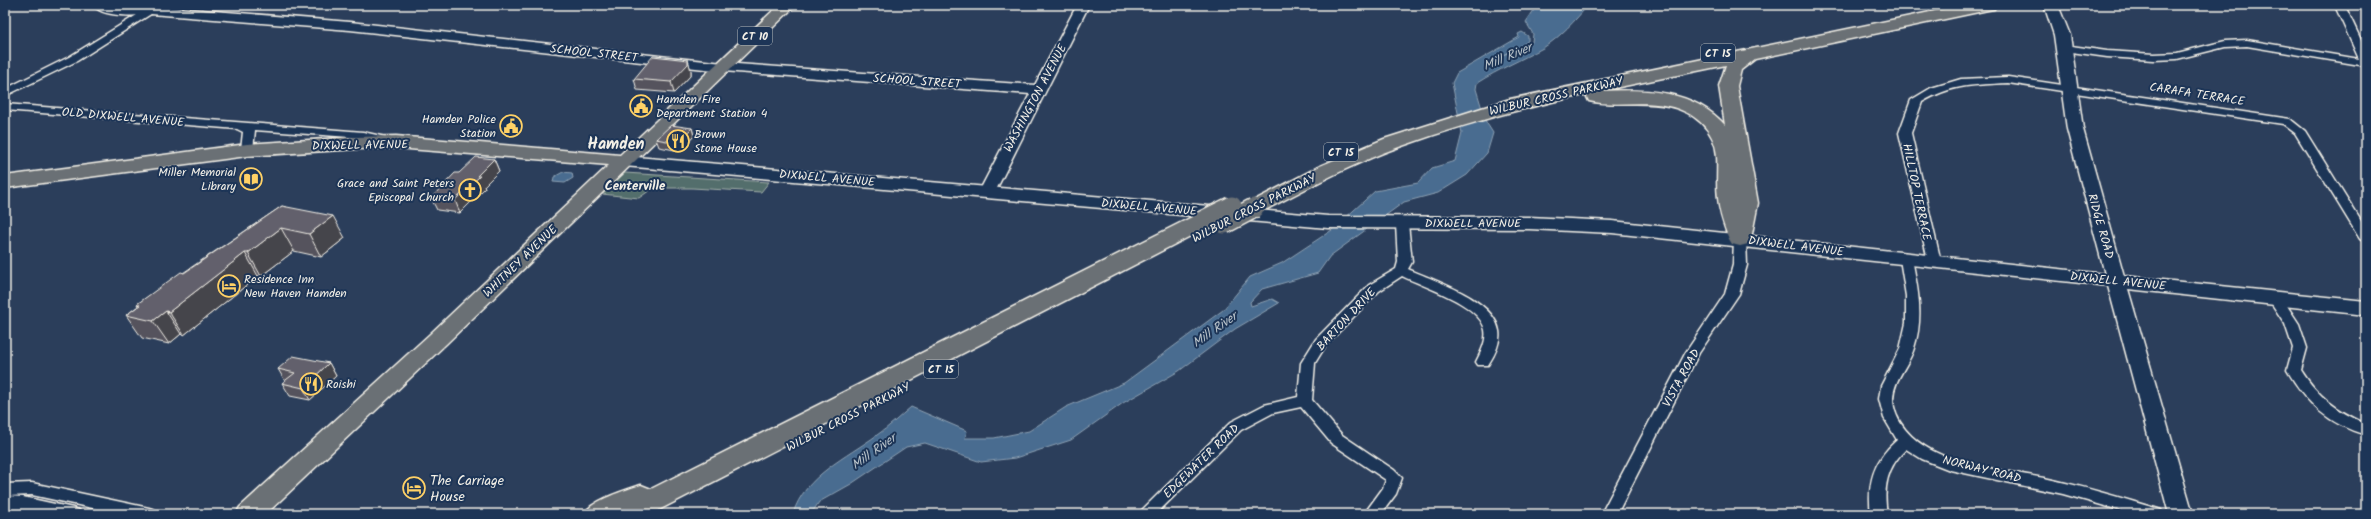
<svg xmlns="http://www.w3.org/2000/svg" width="2371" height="519" font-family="Kalam,sans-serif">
  <rect width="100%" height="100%" fill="#2b3e5b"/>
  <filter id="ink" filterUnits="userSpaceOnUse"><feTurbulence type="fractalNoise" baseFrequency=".025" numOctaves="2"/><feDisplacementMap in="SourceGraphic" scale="8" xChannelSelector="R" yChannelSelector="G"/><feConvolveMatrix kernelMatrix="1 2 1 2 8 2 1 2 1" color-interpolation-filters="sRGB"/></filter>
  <g filter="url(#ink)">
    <path fill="#536e6c" stroke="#a4b0aa" d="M625,173L769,182L761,192L692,188H653L639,198L602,194Z"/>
    <path fill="#496c90" stroke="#8da1b3" d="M1542,5H1588C1575,21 1560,37 1543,48C1521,60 1499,69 1477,83L1476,89L1486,122L1493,133L1487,153L1467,175L1438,193L1404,202L1330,256L1318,273L1262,289L1250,302L1251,306L1272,299L1279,303L1235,329L1179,371L1123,403L1071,440L1015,458L981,462L925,443L906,447L851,484L819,502L811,514H793C804,476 847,457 877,435C889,427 899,417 911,407L967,431L965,438H994L1029,431L1066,407L1124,383L1223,310L1250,277L1282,263L1332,230L1375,191L1418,183L1432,168L1455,161L1462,133L1452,83L1457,73L1519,37L1518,34L1522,32L1528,36V41L1518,48L1500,56L1522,48L1532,42L1533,34L1526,22L1534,10Z
      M563,172L572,173L573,178L565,183L553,182L554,177Z"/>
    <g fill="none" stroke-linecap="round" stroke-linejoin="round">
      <g stroke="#f4f1e8" stroke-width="3">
        <path id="minor" d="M153,5H165L77,61L5,96V89L69,57Z
          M2338,5H2349L2346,8L2366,51V66L2247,46L2225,47L2177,59L2154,60L2107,57L2064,51L2059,48L2064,45L2107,51L2154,54L2177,53L2225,41L2247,40L2359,59L2336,8Z
          M2008,77L2290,119L2305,131L2366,229V243L2360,239L2295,133L2283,124L2008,83C1973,85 1953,84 1922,102L1911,133L1941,262L1934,266L1929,265L1899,133L1911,100L1931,88L1961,79Z
          M5,104L363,132L390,138L392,140L386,143L363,138L255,130L253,150L247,154L241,150L243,132L237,129L5,110Z
          M1402,220L1408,224L1412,262L1408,269C1435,281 1494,299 1499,331C1501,343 1494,356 1488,365H1478L1476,362C1481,352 1487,341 1485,330C1480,304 1424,287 1402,276L1379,291L1326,345L1315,363L1312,400L1342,435L1394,470L1402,478L1396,494L1381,514H1364L1383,488L1386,480L1331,443L1301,407L1273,413L1241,430L1156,514H1138L1231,422L1264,405L1298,397L1301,363L1316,339L1369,285L1396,269L1398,262L1396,224Z
          M1740,235L1746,239L1747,265L1739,294L1699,353L1617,514H1601L1686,352L1725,294L1733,265L1734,239Z
          M1906,255L1912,259C1918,289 1924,318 1914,348C1909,365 1894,379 1893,398C1893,422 1913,441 1933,451C1964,467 2009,471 2044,478C2082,486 2118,497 2155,508L2161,510L2163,514H2133L2063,494L1950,470L1922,459L1906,449C1886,468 1883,488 1887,514H1871C1867,484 1873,461 1897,440L1884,418L1879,399L1881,386L1900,349L1906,323V296L1900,259Z
          M2275,294L2280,295L2299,324L2307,348L2301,370C2318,397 2337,411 2366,424V435C2328,424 2307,404 2287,370L2293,348L2285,324L2268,298Z
          M32,483L149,508L155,510L157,514H120L32,495L7,496L23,497L73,508L79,510L81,514H45L5,508V484Z"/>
      </g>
      <g stroke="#f4f1e8" stroke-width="3">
        <path id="tertiary" d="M93,5L131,8L151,6L350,22L723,63L1035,85L1077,5H1089L995,192L993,195H981L979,192L1030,94L723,71L350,30L151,14C137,16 102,18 93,5Z"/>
      </g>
      <g stroke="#f4f1e8" stroke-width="3">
        <path id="secondary" d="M2044,5H2058L2070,35L2083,129L2124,276L2366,301V315L2128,289L2193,514H2169L2108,286L1612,233L1529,229L1328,228L624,166L618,165L615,161L618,157L624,156L1328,216L1529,217L1612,221L2105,274L2067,129L2054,35Z"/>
      </g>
      <g stroke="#f4f1e8" stroke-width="3">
        <path id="primary" d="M779,5H796L446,344L266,514H236L240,507L430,334L609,165L396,148L357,149L247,156L5,188V176L247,144L357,137L396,136L620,155Z"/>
      </g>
      <g stroke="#f4f1e8" stroke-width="3">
        <path id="motorway" d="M1964,5H1996L1994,9L1988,10L1755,59L1741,70L1737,86L1758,203L1751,239L1748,244L1740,246L1732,244L1729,239C1724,226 1719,212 1718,198C1716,184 1718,170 1717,156C1715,129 1693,111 1668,106C1642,100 1613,107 1589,101L1587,97L1589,94C1524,107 1461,125 1399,147C1351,164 1306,189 1261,212L1254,214L1247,212L1244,208L1247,204L1320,166L1384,139L1510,99ZM1726,65L1719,86L1725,125C1692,89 1646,89 1600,91Z
          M1200,216L1208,217L1211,222L1208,227L651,514H584C592,500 626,490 641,485L651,489L1192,217Z"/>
      </g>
      <use href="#minor" fill="#1d3557" fill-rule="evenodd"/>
      <use href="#tertiary" fill="#1d3557" fill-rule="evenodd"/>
      <use href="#secondary" fill="#1d3557" fill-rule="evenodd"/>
      <use href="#primary" fill="#6a7074" fill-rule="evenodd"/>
      <use href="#motorway" fill="#6a7074" fill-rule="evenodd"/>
      <g stroke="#f4f1e8" stroke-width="22" stroke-linecap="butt">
        <path id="motorway-bridge" d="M1200,222L1232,206
          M1224,224L1254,208"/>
      </g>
      <use href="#motorway-bridge" stroke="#6a7074" stroke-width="19"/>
    </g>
    <path fill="#54535d" stroke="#f4f1e8" d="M688,60L691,71V75L674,93L637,90L634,79Z
      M692,128L694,136L680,151L659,147L656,139Z
      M494,159L499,171L484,186L485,188L460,213L437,210L431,198L459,173Z
      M282,206L345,238L321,257L294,251L261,276H258L184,335L181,334L169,344L142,338L126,315L138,306L137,304Z
      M329,363L336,376L310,400L290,396L282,383L285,381L278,369Z"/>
    <path fill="#45444c" stroke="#f4f1e8" d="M688,60L691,71V75L674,93L671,82Z
      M692,128L694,136L680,151L677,143Z
      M494,159L499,171L484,186L485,188L460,213L455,200L477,176Z
      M333,216L345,238L321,257L309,234Z
      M281,228L294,251L261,276L248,253Z
      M245,253L258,276L184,335L169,312Z
      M166,311L181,334L169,344L153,321Z
      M329,363L336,376L310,400L303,388Z"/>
    <path fill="#62616c" stroke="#f4f1e8" d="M653,56L688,60V64L671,82L634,79Z
      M671,125L692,128L677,143L656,139Z
      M476,157L494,159L477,176H480L455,200L431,198L455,173H459Z
      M282,206L333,216L309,234L281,228L248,253H245L169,312L166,311L153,321L126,315L140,305L137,304L181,272L184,273Z
      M293,356L329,363L303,388L282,383L295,373L278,369Z"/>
  </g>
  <defs>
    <g id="civic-ring" transform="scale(1.15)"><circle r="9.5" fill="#1d3557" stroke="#ffd166" stroke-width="1.5"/><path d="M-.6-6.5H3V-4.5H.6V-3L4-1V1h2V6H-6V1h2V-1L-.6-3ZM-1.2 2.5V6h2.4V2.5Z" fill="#ffd166"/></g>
    <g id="restaurant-ring" transform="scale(1.15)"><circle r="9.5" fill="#1d3557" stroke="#ffd166" stroke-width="1.5"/><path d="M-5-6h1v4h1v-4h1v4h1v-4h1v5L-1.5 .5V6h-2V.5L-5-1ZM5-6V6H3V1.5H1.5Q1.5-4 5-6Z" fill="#ffd166"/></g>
    <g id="library-ring" transform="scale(1.15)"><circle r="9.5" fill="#1d3557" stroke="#ffd166" stroke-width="1.5"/><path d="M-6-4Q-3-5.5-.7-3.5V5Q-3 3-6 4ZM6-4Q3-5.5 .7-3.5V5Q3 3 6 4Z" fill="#ffd166"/></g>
    <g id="church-ring" transform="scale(1.15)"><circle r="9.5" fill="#1d3557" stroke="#ffd166" stroke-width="1.5"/><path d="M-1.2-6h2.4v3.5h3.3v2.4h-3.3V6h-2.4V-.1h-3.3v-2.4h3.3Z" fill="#ffd166"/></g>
    <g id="hotel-ring" transform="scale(1.15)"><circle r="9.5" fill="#1d3557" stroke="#ffd166" stroke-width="1.5"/><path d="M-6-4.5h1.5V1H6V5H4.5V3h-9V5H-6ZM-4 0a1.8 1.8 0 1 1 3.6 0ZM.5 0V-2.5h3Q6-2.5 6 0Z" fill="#ffd166"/></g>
  </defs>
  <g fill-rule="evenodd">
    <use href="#civic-ring" x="641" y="106"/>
    <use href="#civic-ring" x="511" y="126"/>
    <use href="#restaurant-ring" x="678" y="141"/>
    <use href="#library-ring" x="251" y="179"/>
    <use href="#church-ring" x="470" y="190"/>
    <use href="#hotel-ring" x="229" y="286"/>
    <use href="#restaurant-ring" x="311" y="384"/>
    <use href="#hotel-ring" x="414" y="488"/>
  </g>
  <g text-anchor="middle" stroke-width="4" stroke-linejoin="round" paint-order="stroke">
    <g fill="#1d3557" stroke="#b4b9bc" stroke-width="1">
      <rect x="738" y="27" width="34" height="18" rx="3"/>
      <rect x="1701" y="44" width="34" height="18" rx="3"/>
      <rect x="1324" y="143" width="34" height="18" rx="3"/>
      <rect x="924" y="360" width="34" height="18" rx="3"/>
    </g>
    <g font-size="11" font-weight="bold" fill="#f4f1e8">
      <text x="755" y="40">CT 10</text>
      <text x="1718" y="57">CT 15</text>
      <text x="1341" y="156">CT 15</text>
      <text x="941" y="373">CT 15</text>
    </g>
    <g font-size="12" fill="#f4f1e8" stroke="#1d3557">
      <text transform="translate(594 53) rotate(6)" y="4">SCHOOL STREET</text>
      <text transform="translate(917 81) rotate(4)" y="4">SCHOOL STREET</text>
      <text transform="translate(2197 94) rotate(9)" y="4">CARAFA TERRACE</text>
      <text transform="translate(1556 96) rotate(-13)" y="4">WILBUR CROSS PARKWAY</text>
      <text transform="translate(1035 98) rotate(-62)" y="4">WASHINGTON AVENUE</text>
      <text transform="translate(123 117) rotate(5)" y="4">OLD DIXWELL AVENUE</text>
      <text transform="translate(360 145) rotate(-1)" y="4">DIXWELL AVENUE</text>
      <text transform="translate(827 178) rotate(5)" y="4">DIXWELL AVENUE</text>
      <text transform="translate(1917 192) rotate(78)" y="4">HILLTOP TERRACE</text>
      <text transform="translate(1149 207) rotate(5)" y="4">DIXWELL AVENUE</text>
      <text transform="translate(1254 208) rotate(-27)" y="4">WILBUR CROSS PARKWAY</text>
      <text x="1473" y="227">DIXWELL AVENUE</text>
      <text transform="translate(2101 226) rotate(74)" y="4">RIDGE ROAD</text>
      <text transform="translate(1796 246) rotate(7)" y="4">DIXWELL AVENUE</text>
      <text transform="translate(520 261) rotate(-44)" y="4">WHITNEY AVENUE</text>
      <text transform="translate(2118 281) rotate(6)" y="4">DIXWELL AVENUE</text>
      <text transform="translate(1346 319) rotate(-47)" y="4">BARTON DRIVE</text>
      <text transform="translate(1681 378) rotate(-61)" y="4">VISTA ROAD</text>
      <text transform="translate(848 417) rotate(-27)" y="4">WILBUR CROSS PARKWAY</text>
      <text transform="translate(1201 461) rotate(-44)" y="4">EDGEWATER ROAD</text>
      <text transform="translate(1982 469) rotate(14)" y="4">NORWAY ROAD</text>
    </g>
    <g font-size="12" fill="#f4f1e8" stroke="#1d3557" text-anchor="start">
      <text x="656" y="103">Hamden Fire<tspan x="656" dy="14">Department Station 4</tspan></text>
      <text x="496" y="123" text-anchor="end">Hamden Police<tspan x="496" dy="14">Station</tspan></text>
      <text x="694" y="138">Brown<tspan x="694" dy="14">Stone House</tspan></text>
      <text x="236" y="176" text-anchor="end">Miller Memorial<tspan x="236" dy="14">Library</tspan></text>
      <text x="454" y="187" text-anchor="end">Grace and Saint Peters<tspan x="454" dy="14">Episcopal Church</tspan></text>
      <text x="244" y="283">Residence Inn<tspan x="244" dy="14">New Haven Hamden</tspan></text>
      <text x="326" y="388">Roishi</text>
    </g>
    <g font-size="13" font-style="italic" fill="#b8c2c9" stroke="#1d3557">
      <text transform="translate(1507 56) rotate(-23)" y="5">Mill River</text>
      <text transform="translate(1214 329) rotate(-35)" y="5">Mill River</text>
      <text transform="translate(873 451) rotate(-36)" y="5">Mill River</text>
    </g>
    <g font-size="13" font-weight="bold" fill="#f4f1e8" stroke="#1d3557">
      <text x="635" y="190">Centerville</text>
    </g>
    <g font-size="14" fill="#f4f1e8" stroke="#1d3557" text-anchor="start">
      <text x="430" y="485">The Carriage<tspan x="430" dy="16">House</tspan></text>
    </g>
    <g font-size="16" font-weight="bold" fill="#f4f1e8" stroke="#1d3557">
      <text x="616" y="149">Hamden</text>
    </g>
  </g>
  <rect width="2371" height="519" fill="none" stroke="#1d3557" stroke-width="20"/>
  <rect x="10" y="10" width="2351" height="499" fill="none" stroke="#f4f1e8" stroke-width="1.5" filter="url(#ink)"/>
</svg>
